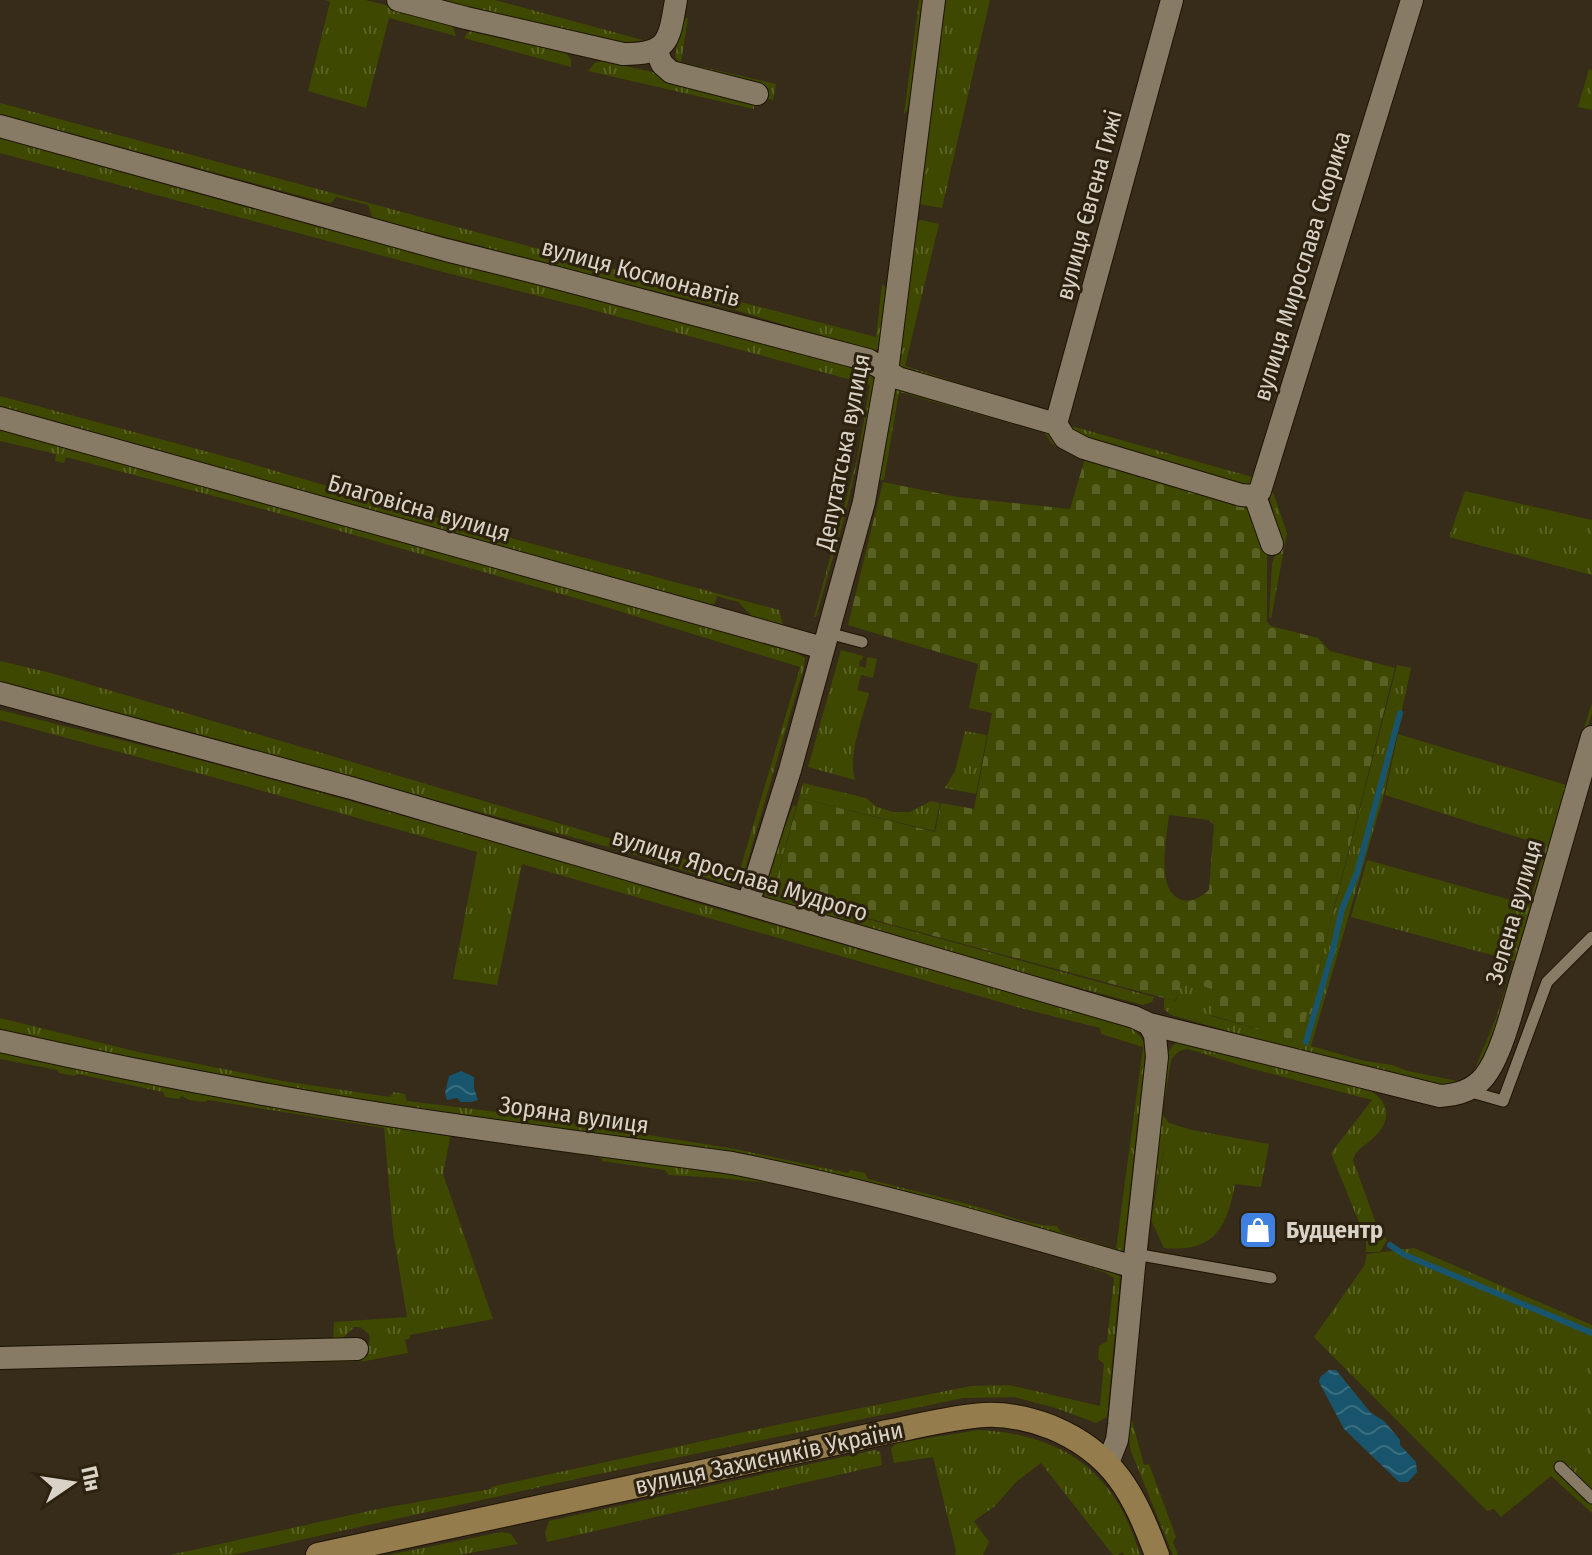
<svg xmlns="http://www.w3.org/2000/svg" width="1592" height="1555" font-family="'Fira Sans Condensed',sans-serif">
  <defs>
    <pattern id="grass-tufts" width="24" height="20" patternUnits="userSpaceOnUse" patternTransform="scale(2)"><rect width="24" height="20" fill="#3e4800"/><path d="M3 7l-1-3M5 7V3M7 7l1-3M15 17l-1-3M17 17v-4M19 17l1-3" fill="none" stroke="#596224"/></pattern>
    <pattern id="cemetery-stones" width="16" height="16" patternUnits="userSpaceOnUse" patternTransform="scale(2)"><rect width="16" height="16" fill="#3e4800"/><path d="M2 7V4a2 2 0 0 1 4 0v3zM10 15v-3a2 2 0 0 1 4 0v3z" fill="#596224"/></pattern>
    <pattern id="water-waves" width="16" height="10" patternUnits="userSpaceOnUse" patternTransform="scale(2)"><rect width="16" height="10" fill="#18556d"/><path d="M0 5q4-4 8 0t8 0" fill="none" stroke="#396d80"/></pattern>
  </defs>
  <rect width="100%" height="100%" fill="#372c19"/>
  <path fill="url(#grass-tufts)" d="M325,0H365L442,19L452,24L456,36L389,18L366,108L308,91L330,2Z
    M430,0H495L654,43L641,50Z
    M919,0H928L915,78L907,111L904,114Z
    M946,0H990L942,208L918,204L932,87Z
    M1182,0H1184L1159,90L1138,156L1122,219L1102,282L1064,424L1252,477L1274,415L1290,358L1323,256L1324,257L1322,271L1304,326L1293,367L1263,469C1252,492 1236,488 1214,483L1089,445L1067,433L1060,425L1093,295L1100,283V267L1148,116Z
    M688,18L681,62L776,84L773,100L768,99L769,89L764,85L682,66L675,57L682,19Z
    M474,29L565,51L571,60V67L464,38L468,32Z
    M603,61L742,92L754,104V109L588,71L596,62Z
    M1589,69L1592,70V110L1578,107Z
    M0,103L587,262L876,337L882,284L887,289L880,348L871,351L735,310L603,279L462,241L381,222L373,219L368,205L336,197L331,203H327L0,114Z
    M0,135L310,225L505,276L524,275L866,370L875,381L874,389L845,515L816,617H814L857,459L870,385L578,306L447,273L0,153Z
    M921,220L939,224L905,366L1045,410L1050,407L1048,413L898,371L915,225L918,221Z
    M899,386L1045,429L1085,460L1052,444L1045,433L899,392L884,480H878L895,389Z
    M0,396L238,460L459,524L779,610L783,625L753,617L738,602L717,596L715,603L712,605L658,592L0,413Z
    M0,425L792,650L805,658L804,667L742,880L738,884L730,885L616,849L0,682V661L51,673L646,849L739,873L800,667L596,604L270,511L66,457L64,463L55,461L56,454L0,441Z
    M1465,491L1592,520V575L1449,537Z
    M1273,492L1287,533L1271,619L1269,616L1272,564L1281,537L1270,500L1271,493Z
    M841,650L863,656L862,660H860L859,666L866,668L867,657L877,659L873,678L861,675L857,690L869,693C863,717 847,757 855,780L808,767Z
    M1397,665L1411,668L1384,794L1311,1046L1365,1061L1392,1065L1408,1071L1467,1083L1447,1088L1318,1056L1171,1015L1164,1009V998L1176,1001L1182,979L1218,991L1211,1016L1300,1041Z
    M1592,703V713L1539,890L1499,1037L1477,1072L1474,1071L1496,1018L1514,961L1351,917L1367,860L1529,905L1546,846L1385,795L1398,734L1566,785Z
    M0,710L181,755L332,796L577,865L690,901L1130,1027L1142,1038L1146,1048L1123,1253L749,1157L529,1124L388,1108L0,1034V1018L138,1052L283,1081L390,1097L394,1092L405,1094L407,1101L522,1115L609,1129L617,1126L629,1129L630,1132L735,1149L848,1173L850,1170L865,1173L868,1179C905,1189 942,1197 978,1207C1004,1214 1030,1226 1057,1226L1061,1232L1116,1249L1143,1047L1101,1034L1100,1028L1024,1009L522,864L497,985L453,979L477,852L238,784L0,720Z
    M965,731L987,735L976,794L945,788L955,771Z
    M803,783L866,798L877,807L893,812H910L931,801L940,803L934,831L799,798Z
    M793,806H796L774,890L856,916L854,924L768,902L763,891V882Z
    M860,917L1154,997L1152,1002L1143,1005L864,930L859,927Z
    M1179,1041L1351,1084C1359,1087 1368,1089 1375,1094C1392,1106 1388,1125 1374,1137C1366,1146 1356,1148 1353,1160L1378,1229L1387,1240L1380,1252H1366V1240L1331,1153L1372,1100L1249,1068L1188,1049C1179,1050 1176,1053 1171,1060L1162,1114L1169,1123L1192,1130L1269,1144L1261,1187L1235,1184C1227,1227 1215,1253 1164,1248L1151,1220L1166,1138L1150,1217L1166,1055L1173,1045Z
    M0,1047L214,1092L364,1118L745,1172L822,1187L934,1214L1040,1245L1109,1268L1120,1277L1107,1417L1096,1423L1056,1408L1014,1397L963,1398L599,1474L232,1555H170L378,1509L491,1489V1487L781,1424L971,1386L1009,1385L1100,1406L1104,1364L1098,1359L1099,1346L1107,1341L1114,1278L1104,1272L1031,1248L945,1224L780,1184L720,1178L669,1175L665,1170L602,1161L601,1158L451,1133L443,1174L493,1319L410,1335V1338L405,1340L408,1353L365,1361L102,1367H0V1364L180,1363L358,1356C367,1351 371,1345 369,1334L360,1327H354L337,1344L327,1346L36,1356L0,1354V1351H107L240,1344L333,1341L334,1322L407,1317L393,1232L384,1128L208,1100L205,1102L189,1100L182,1096L179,1099L165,1097L163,1092L78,1074L74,1076L59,1073L57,1070L0,1059Z
    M1414,1248L1592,1325V1513L1551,1476L1501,1517L1494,1509L1487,1511L1314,1337L1364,1266L1367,1254Z
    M1131,1405V1417L1144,1465L1149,1464L1176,1537L1173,1542L1178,1555H1173L1131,1451L1128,1435Z
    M979,1430C1037,1433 1086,1451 1118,1503C1128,1519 1134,1537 1140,1555H1124L1122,1552L1118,1555H1113L1041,1463L1016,1482L995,1506L974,1521L989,1542L983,1555H955L956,1551L933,1457L894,1463L891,1449L896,1443Z
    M875,1450L880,1452L882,1465L547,1542L545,1533L549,1521Z
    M502,1532L511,1534L518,1544L459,1555H388Z"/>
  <path fill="url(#cemetery-stones)" fill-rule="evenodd" d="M1086,455L1236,502L1251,511L1267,548V622L1271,626L1318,638L1330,651L1395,668L1300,1042L1211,1015L1218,991L1183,980L1175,1001L860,916L774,890L799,798L935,832L941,803L974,809L992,713L969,708L978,664L848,625L883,482L957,497L1070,509ZM1169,815L1209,820L1214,825L1209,890C1201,897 1190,904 1180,899C1155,889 1167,836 1169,815Z"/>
  <path fill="url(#water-waves)" d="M461,1071L474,1077V1088L478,1100L471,1102H461L457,1098L447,1100L445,1093L449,1076Z
    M1329,1370H1336L1371,1413L1384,1421L1400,1440V1445L1416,1462L1417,1472L1408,1482H1399L1344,1429L1319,1382L1320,1377Z"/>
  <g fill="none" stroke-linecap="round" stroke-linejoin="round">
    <path stroke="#18556d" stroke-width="6" d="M1306,1042L1333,949L1342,909L1357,873L1400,713
      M1390,1245L1403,1254
      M1407,1256L1592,1333"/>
    <g stroke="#1e1403" stroke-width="13">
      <path id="lane" d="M828,633L862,642
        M1468,1091L1503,1101L1547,982L1592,937
        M1135,1254L1271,1278
        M1560,1467L1592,1498"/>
    </g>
    <g stroke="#1e1403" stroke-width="24">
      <path id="street" d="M398,0L466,18L623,54C669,54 669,41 676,0
        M656,50L662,64L671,72L757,94
        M0,126L446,250L546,275L868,360L898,378L1056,424L1065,438L1084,448L1241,495L1255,496
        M0,418L823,648
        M1056,424L1172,0
        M1272,544L1255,496L1260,491L1412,0
        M0,693L351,788L1134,1017L1149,1024L1440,1096C1457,1095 1473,1091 1484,1077C1501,1057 1513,1007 1521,980C1546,899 1568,818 1592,737
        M748,904L790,770L864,502L887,372L934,0
        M0,1041C89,1061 179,1079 269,1095C422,1123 578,1142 732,1163C868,1190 1001,1228 1134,1267
        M0,1358L357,1349
        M1108,1463L1117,1440L1119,1424L1134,1267L1157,1057L1155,1035L1149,1024"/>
    </g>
    <g stroke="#1e1403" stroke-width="26">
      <path id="secondary" d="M318,1555L887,1432C919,1426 952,1417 984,1415C1006,1414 1030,1419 1051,1427C1114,1453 1134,1494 1157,1555"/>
    </g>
    <use href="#lane" stroke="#887b66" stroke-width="11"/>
    <use href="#street" stroke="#887b66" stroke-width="22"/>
    <use href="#secondary" stroke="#957c4d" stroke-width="24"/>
  </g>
  <defs>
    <g id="shop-square" transform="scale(2)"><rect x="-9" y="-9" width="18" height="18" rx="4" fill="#3f7fe0" stroke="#2d220f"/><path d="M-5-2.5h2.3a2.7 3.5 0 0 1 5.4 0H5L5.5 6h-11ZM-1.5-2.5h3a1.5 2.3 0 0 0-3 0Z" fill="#fff"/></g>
  </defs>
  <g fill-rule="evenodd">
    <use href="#shop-square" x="1258" y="1230"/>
  </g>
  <g text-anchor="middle" stroke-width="6" stroke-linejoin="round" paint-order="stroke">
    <g font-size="24" fill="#d9d2c6" stroke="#2d220f">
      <text transform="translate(1089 205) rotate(-75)" y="8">вулиця Євгена Гижі</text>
      <text transform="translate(1302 266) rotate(-73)" y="8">вулиця Мирослава Скорика</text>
      <text transform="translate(641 273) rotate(15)" y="8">вулиця Космонавтів</text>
      <text transform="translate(843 452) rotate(-79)" y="8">Депутатська вулиця</text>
      <text transform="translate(419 508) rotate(16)" y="8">Благовісна вулиця</text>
      <text transform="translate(740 875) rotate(17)" y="8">вулиця Ярослава Мудрого</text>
      <text transform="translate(1514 912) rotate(-74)" y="8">Зелена вулиця</text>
      <text transform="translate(574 1115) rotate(8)" y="8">Зоряна вулиця</text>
      <text transform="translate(769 1458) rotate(-12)" y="8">вулиця Захисників України</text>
    </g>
    <g font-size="24" font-weight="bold" fill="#d9d2c6" stroke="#2d220f" text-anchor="start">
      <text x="1286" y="1238">Будцентр</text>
    </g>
  </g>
  <g transform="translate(72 1483) rotate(77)" stroke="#2d220f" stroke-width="6" paint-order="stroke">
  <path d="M0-6L14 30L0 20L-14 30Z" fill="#d9d2c6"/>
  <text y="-12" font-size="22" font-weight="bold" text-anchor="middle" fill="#d9d2c6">Пн</text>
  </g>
</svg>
